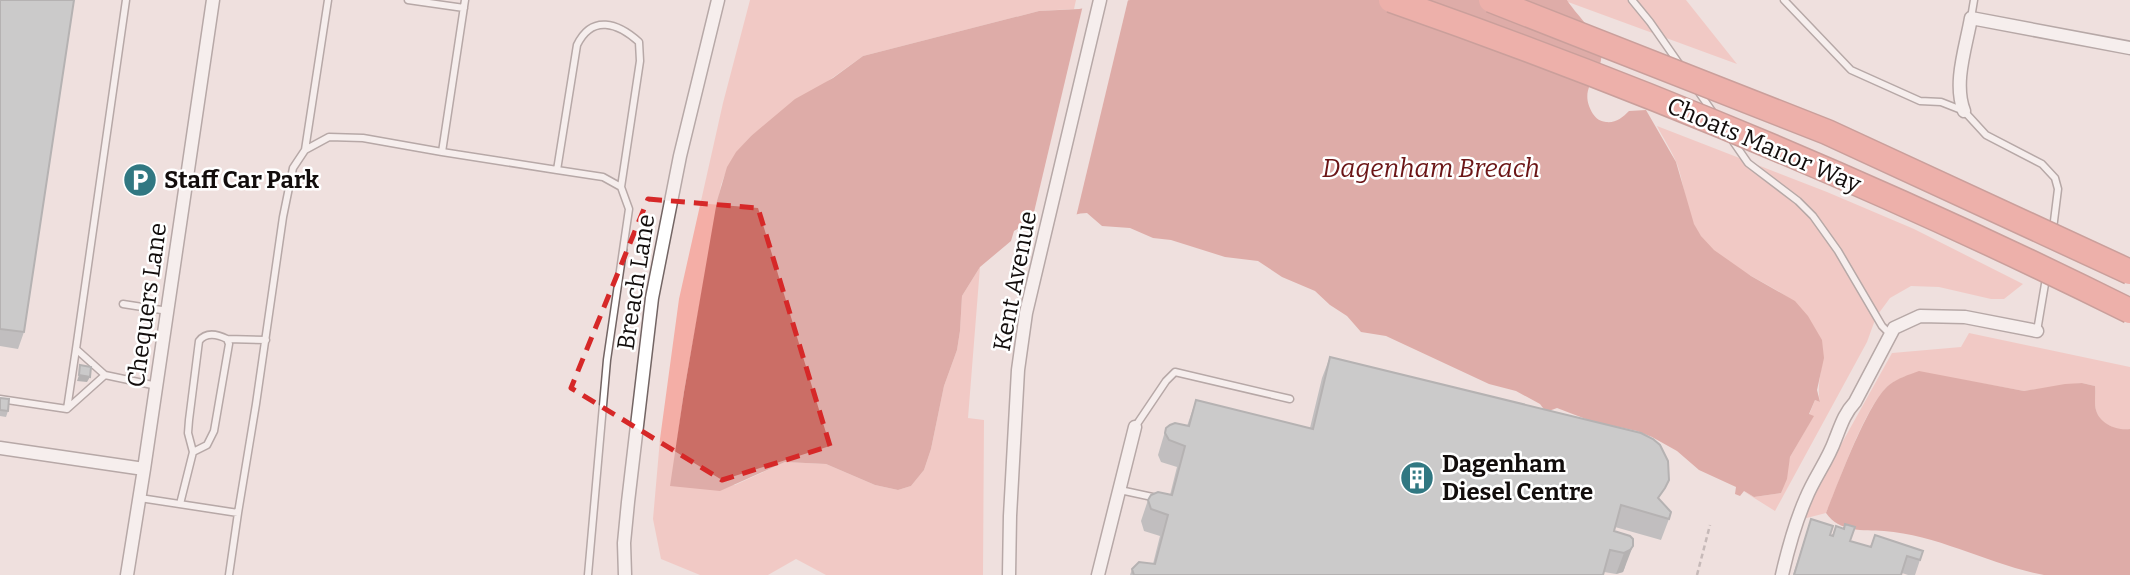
<svg xmlns="http://www.w3.org/2000/svg" width="2130" height="575" font-family="Bitter,serif">
  <rect width="100%" height="100%" fill="#efe0de"/>
  <path fill="#f4aea6" d="M750,0H1076L1074,9L1039,11L863,56L751,136C737,151 728,165 721,185L684,392L671,486L735,485L785,462L826,464L875,485L898,490L911,486L924,470L931,449L944,386L957,350L960,331L962,296L980,267L968,418L984,420L983,575H826L796,559L768,575H700L661,559L653,519L660,439L679,299L723,103Z
    M1567,0H1686L1737,64L1568,2Z
    M1657,126L1827,192L1914,229L2023,284L2004,299H1991L1939,287L1911,286L1890,298L1876,317L1867,342L1775,511L1743,491L1754,497L1781,493L1790,457L1813,417L1809,415L1815,400L1820,402C1815,381 1828,356 1820,339C1816,329 1800,305 1792,300C1762,279 1722,266 1700,235C1686,215 1685,186 1677,164C1672,151 1663,138 1657,126Z
    M1969,333L2130,367V429C2117,432 2100,424 2096,410C2094,403 2096,393 2095,386L2082,383L2024,391L1919,372C1908,375 1893,380 1885,389C1861,416 1841,478 1826,513L1799,520L1892,353L1961,347Z"/>
  <path fill="#cb6e66" d="M1130,0H1567C1574,12 1599,36 1601,48C1606,77 1575,84 1593,114C1597,119 1599,121 1606,122C1616,123 1622,118 1629,111L1646,110L1676,162L1694,224L1701,236L1714,250L1751,276L1795,301L1808,316L1822,340L1824,358L1817,390L1820,402L1815,400L1809,414L1814,416L1790,457L1787,479L1781,493L1754,497L1744,491L1740,496L1735,494L1736,487L1699,470L1677,451L1652,437L1637,431L1591,421L1557,408L1546,412L1540,404L1516,391L1489,384L1386,336L1361,332L1347,316L1330,305L1315,291L1282,277L1258,261L1225,257L1171,240L1153,238L1130,228L1102,226L1087,213C1069,213 1054,225 1036,226C1023,228 1027,223 1014,231L1011,241L980,267L962,296L960,331L957,350L944,386L931,449L924,470L911,486L898,490L875,485L826,464L785,462L720,491L670,486L684,392L717,201L727,167L736,152L751,136L795,99L833,78L863,56L1039,11L1079,9Z
    M1919,371L2024,391L2065,384L2082,383L2095,386C2096,393 2094,403 2096,410C2100,424 2117,431 2130,429V575C2110,575 2091,575 2071,575C2062,575 2053,575 2044,575C1990,565 1939,535 1884,531C1863,530 1839,532 1826,513C1838,484 1867,403 1889,385C1898,378 1908,375 1919,371Z"/>
  <path fill="#efe0de" d="M1117,0H1128L1076,217L1036,230L1030,229L1083,5Z"/>
  <g fill="none" stroke-linecap="round" stroke-linejoin="round">
    <g stroke="#736564" stroke-width="9">
      <path id="lane" d="M126,0L76,349L105,375L157,386
        M408,0L464,8
        M1632,0L1650,22L1680,65
        M1784,0L1851,70L1920,101L1941,102L1964,111L1986,135L2042,164L2055,178L2058,189L2053,229
        M1971,18L1974,0
        M1698,91L1714,114
        M1730,137L1748,163L1798,201L1813,216L1838,251L1882,326L1890,334
        M305,150L329,137L363,138L442,152L465,0
        M442,152L557,170L577,45C592,14 618,23 639,42L640,61L621,187
        M557,170L603,177L621,187L629,209L607,360L588,575
        M123,304L168,311
        M2037,331L2046,278
        M227,339L266,340
        M0,399L67,409L105,375
        M67,409L76,349
        M1135,427L1166,381L1175,372L1290,399
        M1120,490L1157,498
        M140,498L238,513L256,404L283,217L293,168L305,150L328,0
        M180,504L193,452L188,433L189,420L199,341C206,332 217,334 227,339L229,344L214,431L207,445L193,452
        M229,575L238,513"/>
    </g>
    <g stroke="#736564" stroke-width="15">
      <path id="street" d="M1964,111C1953,83 1966,47 1971,18L2130,48
        M0,448L144,469
        M127,575L144,469L213,0
        M625,575L624,543L628,502L652,298L680,156L718,0
        M1009,575L1010,516L1018,370L1026,313L1100,0
        M1098,575L1135,427
        M1782,575C1788,549 1795,523 1806,498C1814,478 1828,460 1835,440C1841,425 1844,414 1855,402L1894,328L1920,316L1965,317L2037,331"/>
    </g>
    <path stroke="#968b8a" stroke-width="2.5" stroke-dasharray="5 3.5" stroke-linecap="butt" d="M1697,575L1710,525"/>
    <use href="#lane" stroke="#fff" stroke-width="6"/>
    <use href="#street" stroke="#fff" stroke-width="12"/>
    <g stroke="#9e514a" stroke-width="27" stroke-linecap="butt">
      <path id="highway-bridge" d="M1391,0C1643,88 1891,192 2130,311
        M1491,0L1827,132L2130,272"/>
    </g>
    <use href="#highway-bridge" stroke="#ea756c" stroke-width="24"/>
  </g>
  <path fill="#8a9699" d="M0,0L24,332L18,349L0,346Z
    M1330,357L1661,501L1669,519L1661,540L1615,527L1614,531L1630,536L1625,567L1623,572L1616,574L1604,572L1603,575H1130L1132,569L1153,564L1160,536L1144,531L1141,521L1148,500L1170,495L1177,467L1161,462L1158,455L1166,428L1187,426L1196,400L1310,428L1322,378Z
    M0,398L8,411L6,417L0,416Z
    M1811,519L1830,535L1832,536L1836,526L1850,541L1870,547L1875,535L1920,560L1915,575H1908L1902,573L1901,575H1793Z"/>
  <path fill="#707a7d" d="M79,375L90,377L87,382L77,381Z
    M1633,546L1623,572L1616,574L1624,553Z"/>
  <path fill="#a0afb2" stroke="#707a7d" stroke-width="2" d="M0,0H74L24,332L0,329Z
    M1330,357L1641,433L1653,439L1660,445L1668,461L1669,480L1665,488L1658,498L1671,512L1669,519L1621,505L1614,531L1630,536L1633,539V546L1630,550L1624,553L1610,550L1603,575H1134L1132,569L1139,562L1155,564L1168,515L1151,509L1148,500L1151,495L1158,492L1172,495L1185,446L1169,440L1165,433L1166,428L1170,425L1175,423L1189,426L1196,400L1313,429Z
    M80,365L91,367L90,377L79,375Z
    M0,398L9,399L8,411L0,410Z
    M1811,519L1833,526L1830,535L1833,536L1836,526L1844,529L1845,524L1855,527L1850,541L1871,547L1875,535L1923,551L1920,560L1907,556L1901,575H1794Z"/>
  <path d="M0 0H2130V575H0ZM648,199L758,208L830,446L722,480L571,388Z" fill="#efe0de" fill-opacity=".55" fill-rule="evenodd"/>
  <path fill="none" stroke="#d62828" stroke-width="5" stroke-dasharray="14 9" stroke-linejoin="round" d="M648,199L758,208L830,446L722,480L571,388Z"/>
  <defs>
    <g id="parking-disc" transform="scale(1.75)"><circle r="9.5" fill="#317882" stroke="#fff"/><path d="M-3.5-5.5H1a3.5 3.5 0 0 1 0 7H-1V5.5H-3.5ZM-1-3.4V-.6H.8a1.4 1.4 0 0 0 0-2.8Z" fill="#fff"/></g>
    <g id="building-disc" transform="scale(1.75)"><circle r="9.5" fill="#317882" stroke="#fff"/><path d="M-4-6H4V6H1V3H-1V6H-4ZM-2.5-4.3h1.7v1.8h-1.7ZM.8-4.3h1.7v1.8H.8ZM-2.5-1h1.7V.8h-1.7ZM.8-1h1.7V.8H.8Z" fill="#fff"/></g>
  </defs>
  <g fill-rule="evenodd">
    <use href="#parking-disc" x="140" y="180"/>
    <use href="#building-disc" x="1417" y="478"/>
  </g>
  <g text-anchor="middle" stroke-width="5" stroke-linejoin="round" paint-order="stroke">
    <g font-size="24" fill="#120d0c" stroke="#fff">
      <text transform="translate(1764 145) rotate(23)" y="8">Choats Manor Way</text>
      <text transform="translate(1015 281) rotate(-79)" y="8">Kent Avenue</text>
      <text transform="translate(636 282) rotate(-81)" y="8">Breach Lane</text>
      <text transform="translate(147 305) rotate(-82)" y="8">Chequers Lane</text>
    </g>
    <g font-size="24" font-weight="bold" fill="#120d0c" stroke="#fff" text-anchor="start">
      <text x="164" y="188">Staff Car Park</text>
      <text x="1442" y="472">Dagenham<tspan x="1442" dy="28">Diesel Centre</tspan></text>
    </g>
    <g font-size="26" font-style="italic" fill="#6b1516" stroke="#fff">
      <text x="1431" y="177">Dagenham Breach</text>
    </g>
  </g>
</svg>
